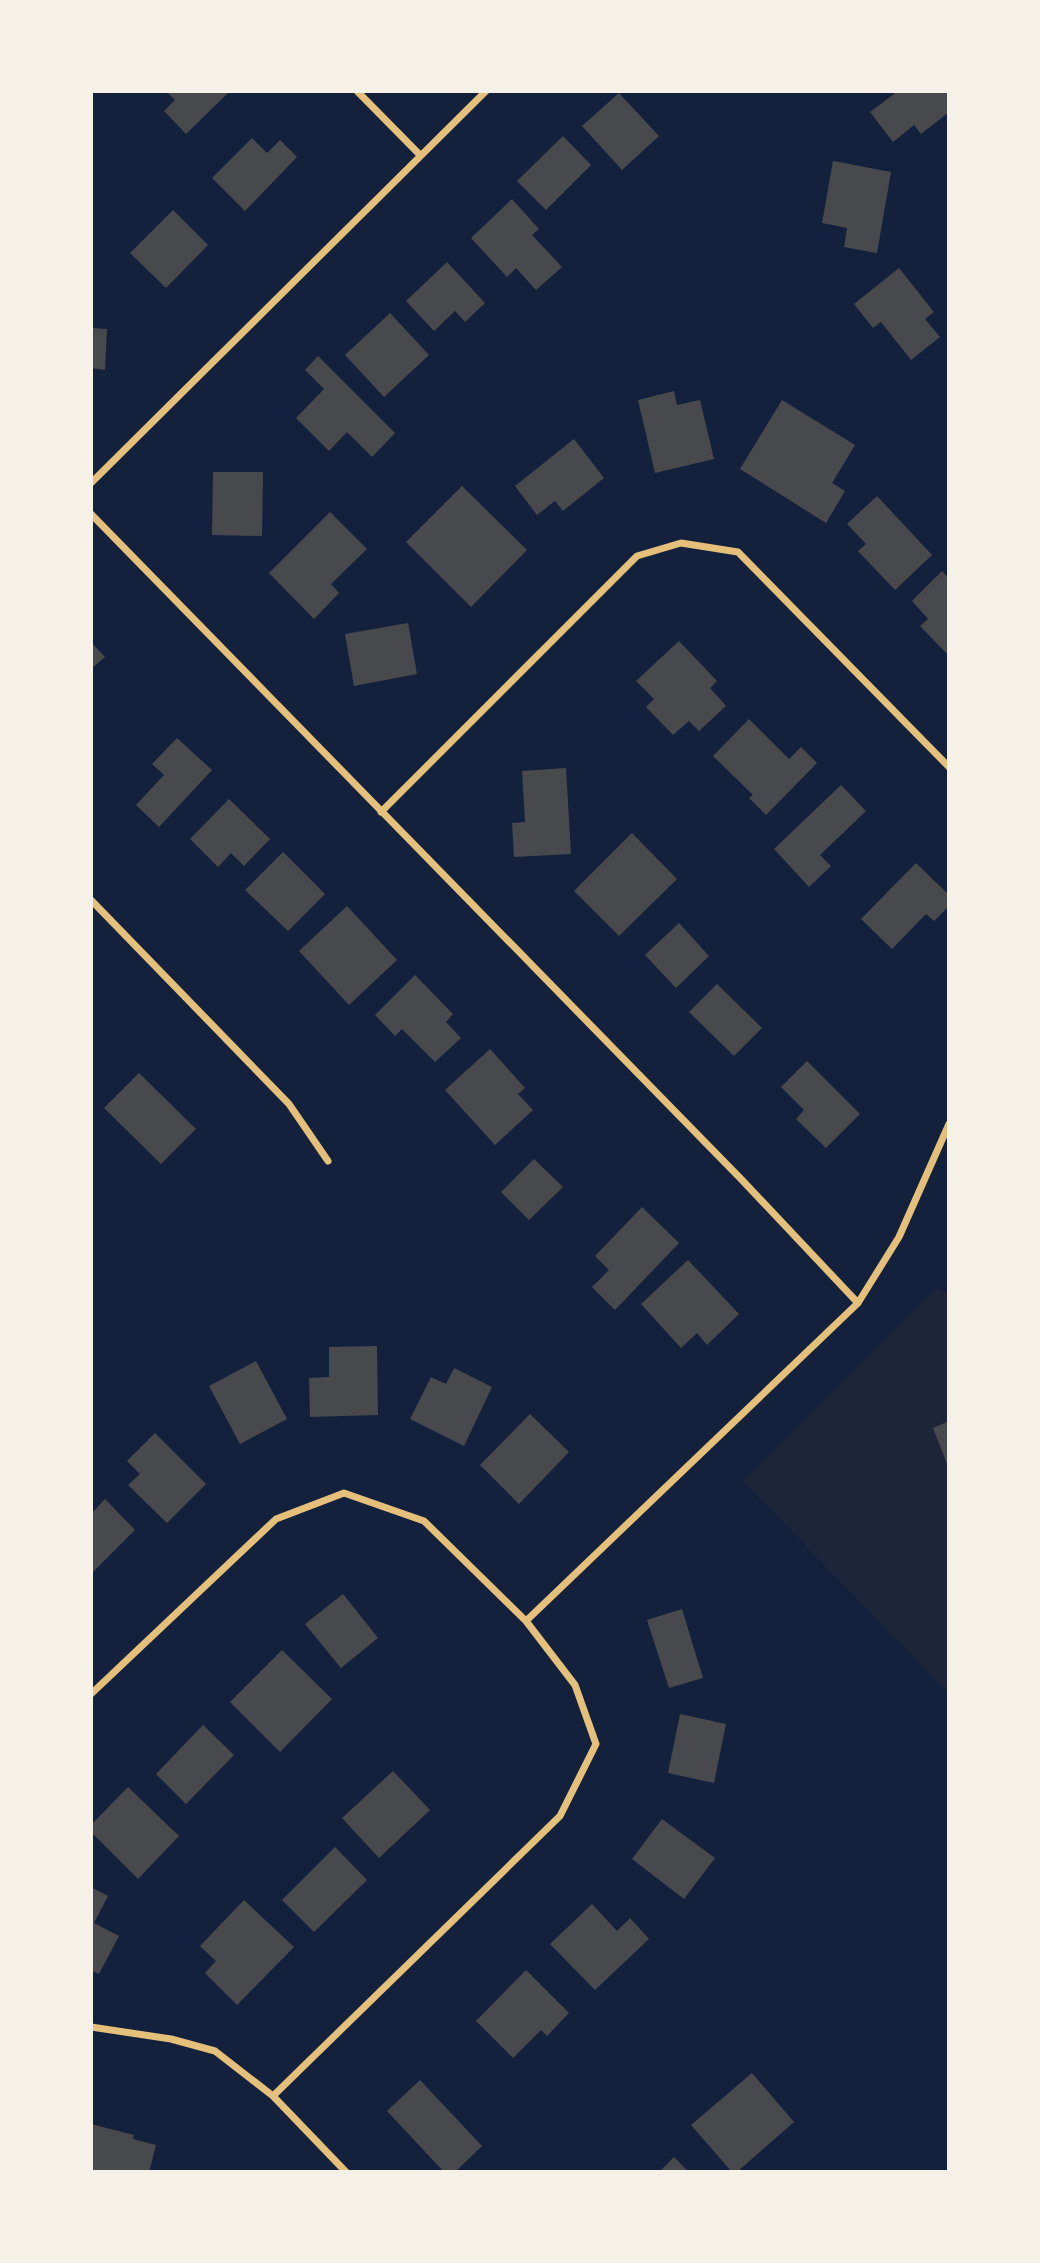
<svg xmlns="http://www.w3.org/2000/svg" width="1040" height="2263" font-family="'Alegreya Sans',sans-serif">
  <rect width="100%" height="100%" fill="#14213d"/>
  <path fill="#1d2539" d="M936,1288L949,1293V1694L743,1481Z"/>
  <path fill="#48494c" d="M166,91H226L228,93L186,134L164,111L175,100Z
    M898,91H949V112L921,134L914,125L893,142L870,112Z
    M619,93L659,136L622,170L582,126Z
    M563,136L591,165L546,210L517,181Z
    M252,138L267,153L280,140L297,157L245,211L212,178Z
    M833,161L891,172L877,253L844,247L847,228L822,223Z
    M512,199L539,229L532,235L562,267L536,290L516,268L507,277L471,238Z
    M173,210L208,245L166,288L130,253Z
    M447,262L485,303L465,322L455,311L434,331L406,301Z
    M899,268L934,312L925,319L940,337L911,360L881,322L873,328L854,304Z
    M390,313L429,355L384,397L345,355Z
    M91,328L107,329L105,370L91,368Z
    M318,356L395,433L372,457L347,432L329,451L296,418L324,389L305,370Z
    M674,391L677,405L700,400L714,459L655,473L638,400Z
    M782,400L855,445L832,483L845,491L826,523L740,469Z
    M574,439L604,478L563,511L555,501L537,515L515,486Z
    M213,472H263L262,536L212,535Z
    M462,486L527,550L471,607L406,542Z
    M877,496L932,555L895,590L858,551L866,544L847,524Z
    M330,512L367,549L331,584L339,593L314,619L269,573Z
    M942,571L949,579V656L920,626L928,619L912,601Z
    M408,623L417,674L354,686L345,634Z
    M679,641L717,681L710,688L726,706L699,731L689,721L673,735L646,707L654,699L636,681Z
    M91,642L105,657L91,669Z
    M749,719L789,759L801,747L817,763L766,815L749,798L753,795L713,756Z
    M177,738L212,770L159,827L136,805L164,775L152,764Z
    M566,768L571,854L514,857L512,823L525,822L522,771Z
    M841,785L866,811L820,855L831,866L809,887L774,849Z
    M229,799L270,839L244,866L231,853L218,867L190,839Z
    M632,833L677,879L619,936L574,891Z
    M283,852L325,894L288,931L245,890Z
    M916,863L949,895V906L934,921L926,914L892,949L861,919Z
    M347,906L397,960L349,1005L299,951Z
    M679,923L709,956L676,988L645,955Z
    M415,975L453,1014L446,1022L461,1038L435,1062L402,1029L395,1036L375,1015Z
    M717,984L762,1028L734,1056L689,1012Z
    M490,1049L525,1088L518,1094L533,1110L495,1145L445,1090Z
    M807,1061L860,1114L826,1148L796,1119L804,1110L781,1087Z
    M139,1073L196,1129L161,1164L104,1108Z
    M534,1159L563,1187L529,1220L501,1192Z
    M642,1207L679,1243L615,1310L592,1287L609,1270L595,1256Z
    M688,1260L739,1314L707,1345L697,1333L681,1348L641,1304Z
    M377,1346L378,1415L310,1417L309,1378L329,1377V1347Z
    M256,1361L287,1419L240,1444L209,1386Z
    M454,1368L492,1387L464,1446L410,1419L431,1377L446,1384Z
    M530,1414L569,1452L519,1504L480,1465Z
    M949,1421V1469L933,1428Z
    M155,1433L206,1484L167,1523L128,1485L140,1474L127,1461Z
    M105,1499L135,1530L91,1574V1514Z
    M343,1594L378,1638L341,1668L305,1624Z
    M682,1609L703,1678L669,1688L647,1620Z
    M282,1650L332,1699L280,1752L230,1702Z
    M680,1714L726,1724L714,1783L668,1773Z
    M203,1725L234,1755L186,1804L156,1774Z
    M393,1771L430,1810L379,1858L342,1818Z
    M128,1787L179,1836L138,1879L91,1832V1825Z
    M662,1819L715,1858L684,1899L632,1859Z
    M335,1847L367,1880L314,1932L282,1900Z
    M91,1887L108,1896L94,1923L119,1936L99,1974L91,1970Z
    M244,1900L294,1947L237,2005L205,1973L216,1961L200,1946Z
    M592,1904L617,1931L630,1918L649,1939L595,1990L550,1944Z
    M526,1970L569,2013L547,2036L541,2030L513,2058L476,2021Z
    M752,2073L794,2122L737,2172H732L691,2125Z
    M420,2080L482,2146L455,2172H444L387,2111Z
    M91,2124L134,2135L133,2139L156,2145L149,2172H91Z
    M674,2157L689,2172H659Z"/>
  <g fill="none" stroke-linecap="round" stroke-linejoin="round">
    <path stroke="#e5c07b" stroke-width="7" d="M357,91L420,155
      M91,483L486,91
      M91,514L742,1180L858,1303
      M381,812L637,556L681,543L738,552L949,767
      M91,900L289,1104L328,1161
      M526,1621L858,1303L899,1237L949,1124
      M91,1694L276,1519L344,1493L424,1521L526,1621L575,1685L596,1744L560,1816L273,2096
      M91,2027L171,2039L215,2051L273,2096L346,2172"/>
  </g>
  <rect width="1040" height="2263" fill="none" stroke="#f6f1e7" stroke-width="186"/>
</svg>
